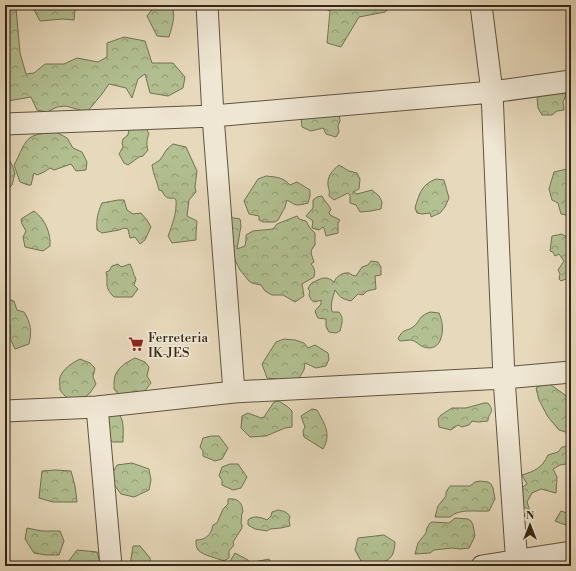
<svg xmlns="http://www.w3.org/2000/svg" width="576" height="571" font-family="'Libre Bodoni',serif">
  <defs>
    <pattern id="forest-crowns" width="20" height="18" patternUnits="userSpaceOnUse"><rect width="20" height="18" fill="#b2c092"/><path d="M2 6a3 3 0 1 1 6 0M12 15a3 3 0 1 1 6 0" fill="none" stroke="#929c76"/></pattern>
  </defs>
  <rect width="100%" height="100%" fill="#e7d9bb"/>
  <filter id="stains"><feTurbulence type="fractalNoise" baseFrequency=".005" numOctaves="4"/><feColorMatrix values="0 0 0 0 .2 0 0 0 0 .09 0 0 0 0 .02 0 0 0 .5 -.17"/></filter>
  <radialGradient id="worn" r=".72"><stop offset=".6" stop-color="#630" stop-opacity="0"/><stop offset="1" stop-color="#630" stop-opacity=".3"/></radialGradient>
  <path fill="url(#forest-crowns)" stroke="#737354" d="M5,5H12L16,8L20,53L26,74L34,73L45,64H64L77,58L98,62L107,57V43L124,37L145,41L152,63H173L185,77L183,88L168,96L150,93L145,74L138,79L132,98L126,88L109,84L102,94L87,112L66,106L57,107L47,112L37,110L31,97L8,101L5,99Z
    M30,5H83L75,10L74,20L63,19L40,21L32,6Z
    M165,5H172C176,17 172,26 169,37L157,36L147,16L154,7Z
    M316,5H393L385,12L359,17L341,47L327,43L330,11Z
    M562,88L566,95L563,102L564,110L557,111L552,115H542L538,108L537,96Z
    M339,114L340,121L338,126L339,132L336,137L326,134L323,128L311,131L302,127L301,118Z
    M129,128H146L149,134C147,138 146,145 148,150L143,156L139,157L128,165L124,163L119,154L123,147L122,143L123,139L128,135Z
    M56,132L67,138L73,148L82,152L87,162L86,170L76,171L71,164L54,170L50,168L44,172L37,175L34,173L31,185H28L20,182L14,165C19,157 24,139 33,136C40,133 49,133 56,132Z
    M173,144L186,147L197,171L195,187L196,192L189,200L187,216L197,221L196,233V240L172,243L168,236C172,225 177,213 176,200L174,198C167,199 165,197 162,191L159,190C157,181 153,174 152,165L160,160L167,149Z
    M5,152L12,165L15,173L12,185L5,192Z
    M339,165L349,171L357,173L360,179L359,189L353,192L357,194L372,190L379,196L382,202L381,209L371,211L360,212L356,205L350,203V195L348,193L334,200L329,196C330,191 329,190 328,186C327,176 332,171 339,165Z
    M571,168V216L561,214L558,203L552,200L549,189L554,172Z
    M266,176C276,177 283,177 290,185L297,182L310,190V196L308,203C297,206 296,206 287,200L285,207L278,220L275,222H263L259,220V216L249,214L244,201L258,179Z
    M436,179L444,180L449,198L445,207L440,213L431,217L430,213L422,214L417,213L415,208C419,194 422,184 436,179Z
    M322,196C325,202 328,203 331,210L329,212L330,215L340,220L338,223V233L326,236L324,228L323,227L319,230L312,228L313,221L306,216L313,208V200L317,197Z
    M118,200H124L127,210L133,214L141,213L147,220L151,227L145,240L140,244L135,237L130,238L128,229L124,228L119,230L102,233L97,230C96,219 98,212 102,203Z
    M34,211C45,219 51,233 50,246L43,251L25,247L23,237L26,231L22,224L21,219Z
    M297,216L299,219L306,221L310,228L315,233V245L312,249L311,253L314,262L311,264C315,268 315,271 314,277L302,284L304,296L295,302L283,295H272L265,291L261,285L252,283L249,281L240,270L233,256L234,250L228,251L213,238L211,229L215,228L228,217L240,219L241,226L237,249L245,246L246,240V235L253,231L273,229L277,224Z
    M562,234L571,240V277L561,281L559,279L560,274L558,270L564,261L559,254L555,256L553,252L550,251L552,236Z
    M371,261L378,262L381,267V275L375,276L376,289L367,291L363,295L358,294L351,301C340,298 341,298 335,290C333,297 330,304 332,312H339C344,318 342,323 340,331L336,333L329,332L326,327V319L318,318L316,314L315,311L321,304V300C314,303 312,303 309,295L310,291L308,289C311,282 312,283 318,280C324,277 328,277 334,282C336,277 342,272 349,273C351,274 353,276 356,276L362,267L368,265Z
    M118,264L121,267L130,264C133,269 133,274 136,279L134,285L138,289L132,297H114C103,286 109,284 106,272L109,271L112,266Z
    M5,298L14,301L17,310L24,312C31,323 32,331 29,344L15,349L10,338V325L7,322L5,321Z
    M430,312L439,313C442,320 444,329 441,338C439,346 432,350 424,347C419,346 416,340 410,340C407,340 403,341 400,341L398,339C403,328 406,332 413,327C421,321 417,317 430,312Z
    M284,339L295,340L304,343L308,348L315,345L328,353L329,359L326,366L316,368L305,363L304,370L296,383H277V379L267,378L262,364L276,342Z
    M135,358L145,362L149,367L147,376L151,383L144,392L120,396L114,389C114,385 114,379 115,376C118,367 127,362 135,358Z
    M80,359L90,363L95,368L93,377L96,384L90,393L80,401C71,400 65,398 60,390C60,386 59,380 60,377C64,368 72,363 80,359Z
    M547,382L565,395L571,403V432L569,433L559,430L548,417L539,400L536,388Z
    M279,401L288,407L292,411V427L285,428L266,436L250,437L241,428L242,416L248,413L261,418L264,417L274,402Z
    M484,403H488C496,413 488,412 488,421L478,422L472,421L469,425L462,427L458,425L451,430L439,427L438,419L441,415L452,408H466Z
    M312,409L317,410C324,423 332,434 323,449L304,437L303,431L305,427L301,416Z
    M118,413C125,420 123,433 123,442H113L104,437L101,418Z
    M211,436H219L228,448L222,459L215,461L203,456V451L200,447L203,438Z
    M571,446V469L566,464L560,465L553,469L557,477L556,493L541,489L532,493L527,502L531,514L524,520L520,489L527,484L522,475C535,471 542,468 548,455L558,452L562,447Z
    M132,463L149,469L151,480L149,490L134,497L121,494L115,486L111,476L117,465Z
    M230,464H238L247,477L241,488L233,490L222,485V480L219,476L222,467Z
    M55,470L71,471L75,486L77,502H53L39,498L42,471Z
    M480,481L488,482L491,484L493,488L495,499L489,511C477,512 459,508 450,517H435L438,506L446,496V492L450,486H470L475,482Z
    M228,499C238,498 242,502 243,512L242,513L241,523L242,525V528L233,542L234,545L229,551V558L224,561C217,558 204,556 198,550C196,547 196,544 196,540C206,540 211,535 213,525L217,523L223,509L228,504Z
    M571,501V527L555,521L561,511L570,514Z
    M278,510C283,511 288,512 290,517L289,520L290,526L281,528L270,529L267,531L255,529L248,525V520C253,515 261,517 267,520L271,516L272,512Z
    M455,518L468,519L471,521L473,525L475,536L469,548L460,549L452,548L434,550L430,553L415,554L418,543L426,533L427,528L430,523L432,522L449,523Z
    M27,528L42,531H60L64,541L59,555H46L34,553L25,539Z
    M384,535L395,542C394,559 389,560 374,566L361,561L355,550L358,538Z
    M133,546H140L150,558L151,566H130Z
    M77,550L97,552L101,566H65Z
    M235,553L248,560L249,563L269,559L271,562L275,566H228L229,563Z"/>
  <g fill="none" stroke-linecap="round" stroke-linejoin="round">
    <g stroke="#615340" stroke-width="23">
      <path id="street" d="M207,5L213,116L234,392
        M481,5L492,92L504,378L517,566
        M5,124L213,116L492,92L571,81
        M97,407L111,566
        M5,411L97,407L234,392L504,378L571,372
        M482,566L571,552"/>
    </g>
    <use href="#street" stroke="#efe6d3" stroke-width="21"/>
  </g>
  <defs>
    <g id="supermarket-bare" transform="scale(1.2)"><path d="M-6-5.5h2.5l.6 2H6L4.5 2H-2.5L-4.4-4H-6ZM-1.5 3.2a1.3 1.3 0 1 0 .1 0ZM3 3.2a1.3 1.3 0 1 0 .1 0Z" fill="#8f2418" stroke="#efe6d3" stroke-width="2.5" paint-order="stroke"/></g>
  </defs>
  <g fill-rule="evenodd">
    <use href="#supermarket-bare" x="136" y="344"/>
  </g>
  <g text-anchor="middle" stroke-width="3.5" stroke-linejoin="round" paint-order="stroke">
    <g font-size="13" fill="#342617" stroke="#efe6d3" text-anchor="start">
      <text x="148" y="342">Ferreteria<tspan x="148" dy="15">IK-JES</tspan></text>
    </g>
  </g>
  <rect width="576" height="571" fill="none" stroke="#e7d9bb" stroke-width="20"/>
  <rect x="6" y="6" width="564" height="559" fill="none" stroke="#342617" stroke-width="2"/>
  <rect x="10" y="10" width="556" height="551" fill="none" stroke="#342617"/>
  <g transform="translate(530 525)" stroke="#efe6d3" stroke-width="3" paint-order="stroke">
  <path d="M0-3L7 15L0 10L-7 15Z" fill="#342617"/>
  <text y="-6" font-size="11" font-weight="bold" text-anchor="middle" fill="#342617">N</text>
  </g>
  <rect width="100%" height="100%" filter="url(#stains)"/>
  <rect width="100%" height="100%" fill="url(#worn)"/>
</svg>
